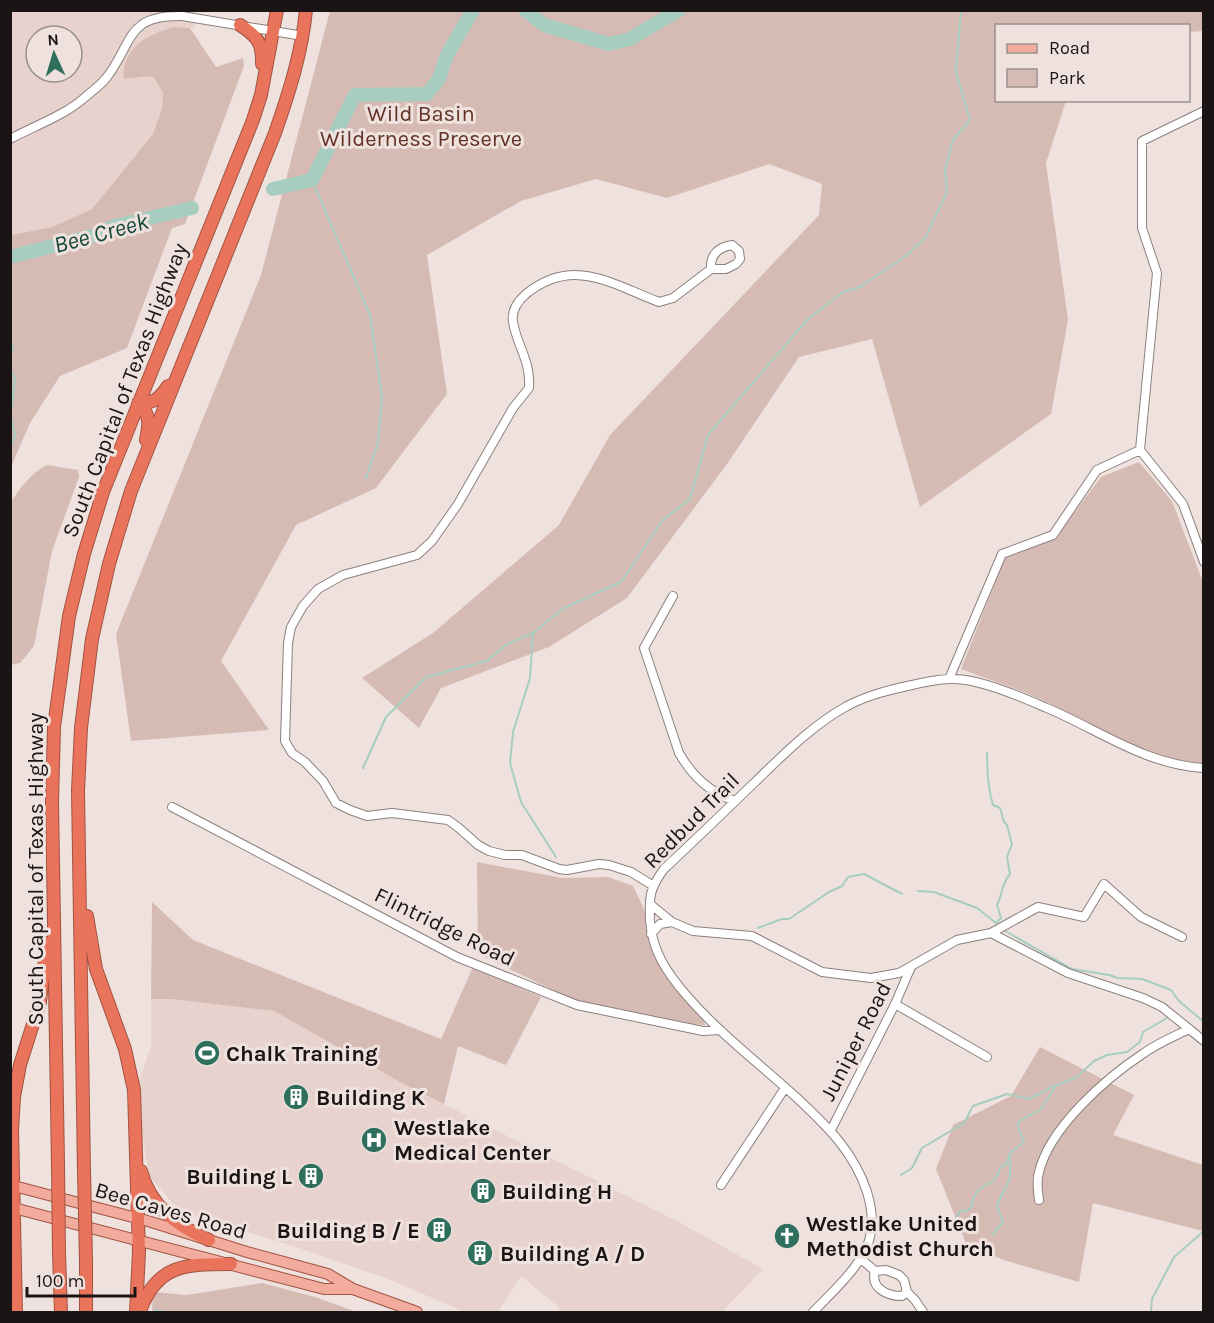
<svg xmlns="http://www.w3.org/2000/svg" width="1214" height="1323" font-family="Karla,sans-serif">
  <rect width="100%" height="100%" fill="#efe2de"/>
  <path fill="#e7d2cd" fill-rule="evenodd" d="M11,11H194L195,28L173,27L130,79L145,75L154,78L163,93L162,109L153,134L92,209L52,227L11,235ZM36,36H72V72H36Z
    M151,999H171L274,1011L400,1082L675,1220L763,1269L722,1312H558L560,1308L521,1276L498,1312H463L447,1304L385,1278L302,1249L195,1216L175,1206L149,1176L142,1134L139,1081L151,1046Z"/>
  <path fill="#d6bbb4" d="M330,11L1203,10L1204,31L1189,32L1188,26H996V100L1066,101L1046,163L1068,320L1051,414L920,507L872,339L799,357L727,464L627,598L549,647L441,688L419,728L362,678L433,633L559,525L610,435L819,215L822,184L769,164L667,198L596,179L521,201L427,255L447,394L376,488L296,525L221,661L269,730L131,741L116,634L261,275Z
    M173,27L190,28L216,67L243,58L244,66L185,224L172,228L127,348L60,376L30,423L11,467V235L52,227L92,209L153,134L162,109L163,93L154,78C142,74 135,80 123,78C125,45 145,37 173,27Z
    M1139,462L1172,501L1203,582V763C1147,763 1096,725 1047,702C1019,689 990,680 961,669L1005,558L1056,537L1101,477Z
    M47,465L78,470L79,477L52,551L34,646L20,663L11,665V502C20,488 32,472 47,465Z
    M477,862L562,878L608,877L633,886L644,909L651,948L663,971L704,1019L705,1025L680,1023L574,1000L478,954Z
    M152,902L193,940L441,1039L473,967L541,997L506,1065L458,1046L444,1104L400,1082L274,1011L171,999H151Z
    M1040,1047L1134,1095L1113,1135L1203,1165V1231L1093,1203L1079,1282L1007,1261L967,1246L936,1169L953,1125L1011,1096Z
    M262,1283L315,1297L357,1312H152L153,1292L187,1295Z"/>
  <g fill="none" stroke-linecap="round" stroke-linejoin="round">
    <path stroke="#a6cdc0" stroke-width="2" d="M312,180L370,315L382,397L378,443L366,478
      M10,339L13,349L10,356
      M10,369L15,378L11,415L15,436L10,447
      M533,633L530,678L513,732L510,763L521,802L556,857
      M363,768L386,717L426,677L487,661L507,644L533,633L564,608L621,582L662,521L690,499L708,435L807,320L843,292L860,287L907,255L925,238L947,192L945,170L953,140L970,120L956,72L961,10
      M918,891L934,892L977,908L996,923L1001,918L997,905C1003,894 1001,884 1010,874L1007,857L1012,844L1007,825L1004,822L1000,808L993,805C988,789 987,770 987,753
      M758,928L782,919H789L829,892L842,886L848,877L864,874L902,894
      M1005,931L1072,969L1109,975L1118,978L1142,979L1171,990L1179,1001L1204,1022
      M901,1175L912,1168L922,1148L964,1123L973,1106L1007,1094L1029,1099L1052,1087L1077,1077L1094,1061L1107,1055L1127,1052L1140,1042L1143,1032L1167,1018
      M951,1226L960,1211H966L972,1207C973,1181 995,1190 1000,1168L1007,1163L1010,1153L1024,1142L1018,1127V1122L1041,1109L1055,1087
      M992,1235L1003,1223L997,1205L1010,1178V1157
      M155,1310L165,1312
      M1151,1311L1152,1299L1174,1257L1204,1231"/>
    <path stroke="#a6cdc0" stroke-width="14" d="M525,10L544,25L609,44L630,39L679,10
      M273,189L312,180L355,95L427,94L439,79L446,57L473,10
      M10,257L95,235L115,226L192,208"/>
    <g stroke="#8c807d" stroke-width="10">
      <path id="minor" d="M1204,111L1142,141V228L1157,273L1140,450L1183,504L1204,562
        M10,139C34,126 63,116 83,99C91,92 101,85 107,77C134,41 126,15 182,16L303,36
        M673,596L644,648L679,753C693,777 709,792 735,801
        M949,679L1002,554L1053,535L1097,470L1140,450
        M172,807L457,957L577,1005L703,1031L719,1030
        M652,885L631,872L609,865L599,864L567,870L559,869L522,855H505L489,851L478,845L459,828L448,820L392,813L367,816L350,810L336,803L323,781L305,762L292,753L285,741L288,643L291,627L303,606L318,589L343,575L417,555L432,541L458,504L513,408L529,388C531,361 517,346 513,322C511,310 518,301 526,294C573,256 612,284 659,302L673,298L711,269H726L736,264L740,259L739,251L732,245C719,247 710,254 711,269
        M650,904L672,922L693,931L752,936L822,972L871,978L899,973L957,940L991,933L1068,973L1143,998L1162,1007L1204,1041
        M991,933L1038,907L1084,917L1104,884L1141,917L1182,937
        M651,934L660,924L672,922
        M895,1004L987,1057
        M831,1130L895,1004L911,967
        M721,1185L785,1088
        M1039,1200C1038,1191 1036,1182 1039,1172C1050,1127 1106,1078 1144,1053C1158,1043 1175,1036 1189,1029
        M861,1259L875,1271L886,1270L899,1275L904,1280L907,1292L915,1300L923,1312
        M875,1271C870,1288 887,1296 902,1296L907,1292
        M813,1312C833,1291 867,1262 871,1232C873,1219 871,1205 867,1192C854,1152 827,1126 797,1098C760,1064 720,1034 687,996C667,973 652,951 650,920C649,896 650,888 664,869C694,841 723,813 753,784C782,756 811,726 847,706C868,695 889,690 912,685C930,681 947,677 966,680C994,685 1021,697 1047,708C1099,730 1146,765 1204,768"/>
    </g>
    <g stroke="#a15342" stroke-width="12">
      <path id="major" d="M10,1185L148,1221L247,1252L328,1274L353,1289L417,1312
        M10,1207L324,1289H353"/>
    </g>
    <g stroke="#a15342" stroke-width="14">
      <path id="highway" d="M240,25C257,36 263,43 262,64
        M138,403C151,413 149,426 146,440
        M138,403C154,404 160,398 168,386
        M87,916L96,969L125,1049L134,1090L139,1252L136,1312
        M58,1164L52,802L54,727L69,616L84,554L103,492L253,120L261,95L277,10
        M84,1171L78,791L81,728L92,639L109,564L131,491L275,133C289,93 302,52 306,10
        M141,1171C150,1206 177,1226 209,1240
        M59,1253L61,1312
        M86,1260V1312
        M140,1311C157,1264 186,1264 231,1264
        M16,1312L12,1130L14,1097L20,1065L40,1002L47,943"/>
    </g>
    <use href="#minor" stroke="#fff" stroke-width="8"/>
    <use href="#major" stroke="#f2ac9d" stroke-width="10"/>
    <use href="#highway" stroke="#e9745b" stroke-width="12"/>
    <g stroke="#a15342" stroke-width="14" stroke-linecap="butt">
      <path id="highway-bridge" d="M58,1164L59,1253
        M84,1171L86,1260"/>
    </g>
    <use href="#highway-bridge" stroke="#e9745b" stroke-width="12"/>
  </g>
  <defs>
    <g id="stadium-disc" transform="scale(1.35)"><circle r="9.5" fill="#2f6f5e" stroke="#efe2de"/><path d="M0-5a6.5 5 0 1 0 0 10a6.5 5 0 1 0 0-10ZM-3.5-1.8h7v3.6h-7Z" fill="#fff"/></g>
    <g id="building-disc" transform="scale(1.35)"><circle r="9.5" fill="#2f6f5e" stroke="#efe2de"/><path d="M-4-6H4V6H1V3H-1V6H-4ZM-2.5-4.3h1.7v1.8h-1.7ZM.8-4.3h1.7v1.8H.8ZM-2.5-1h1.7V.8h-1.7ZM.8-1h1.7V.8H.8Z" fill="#fff"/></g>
    <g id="hospital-disc" transform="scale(1.35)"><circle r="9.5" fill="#2f6f5e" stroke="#efe2de"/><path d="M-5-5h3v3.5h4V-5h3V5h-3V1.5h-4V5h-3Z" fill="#fff"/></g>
    <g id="church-disc" transform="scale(1.35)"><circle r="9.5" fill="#2f6f5e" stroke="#efe2de"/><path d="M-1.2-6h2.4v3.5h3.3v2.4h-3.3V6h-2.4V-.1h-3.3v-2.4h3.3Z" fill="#fff"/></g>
  </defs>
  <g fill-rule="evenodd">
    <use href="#stadium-disc" x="207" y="1053"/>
    <use href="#building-disc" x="296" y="1097"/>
    <use href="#hospital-disc" x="374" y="1140"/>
    <use href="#building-disc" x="311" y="1176"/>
    <use href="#building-disc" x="483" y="1191"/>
    <use href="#building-disc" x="439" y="1230"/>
    <use href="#church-disc" x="787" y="1236"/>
    <use href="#building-disc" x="480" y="1253"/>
  </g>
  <g text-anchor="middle" stroke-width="6" stroke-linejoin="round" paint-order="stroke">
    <g font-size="22" fill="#633227" stroke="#efe2de">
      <text x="421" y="121">Wild Basin<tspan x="421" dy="25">Wilderness Preserve</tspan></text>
    </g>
    <g font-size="22" fill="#1a1514" stroke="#efe2de">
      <text transform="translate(124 390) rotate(-69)" y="8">South Capital of Texas Highway</text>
      <text transform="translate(691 820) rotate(-45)" y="8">Redbud Trail</text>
      <text transform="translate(35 869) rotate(-90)" y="8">South Capital of Texas Highway</text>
      <text transform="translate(445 926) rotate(26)" y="8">Flintridge Road</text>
      <text transform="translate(855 1041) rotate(-63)" y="8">Juniper Road</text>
      <text transform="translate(171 1210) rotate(16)" y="8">Bee Caves Road</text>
    </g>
    <g font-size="22" font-weight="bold" fill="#1a1514" stroke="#efe2de" text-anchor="start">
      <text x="226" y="1061">Chalk Training</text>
      <text x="316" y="1105">Building K</text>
      <text x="394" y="1135">Westlake<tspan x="394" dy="25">Medical Center</tspan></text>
      <text x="292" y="1184" text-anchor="end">Building L</text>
      <text x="502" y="1199">Building H</text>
      <text x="806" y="1231">Westlake United<tspan x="806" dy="25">Methodist Church</tspan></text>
      <text x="420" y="1238" text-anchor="end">Building B / E</text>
      <text x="500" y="1261">Building A / D</text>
    </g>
    <g font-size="24" font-style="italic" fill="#15493c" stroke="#efe2de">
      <text transform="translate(101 233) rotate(-15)" y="8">Bee Creek</text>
    </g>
  </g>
  <rect width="1214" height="1323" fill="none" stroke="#1a1514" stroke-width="24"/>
  <rect x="995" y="24" width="195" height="78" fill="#efe2de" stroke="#9a908d" stroke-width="1.5"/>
  <rect x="1007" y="44" width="30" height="9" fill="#f2ac9d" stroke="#9a908d" stroke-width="1.5"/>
  <text x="1049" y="54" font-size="18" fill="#1a1514">Road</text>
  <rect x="1007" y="69" width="30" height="18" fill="#d6bbb4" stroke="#9a908d" stroke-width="1.5"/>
  <text x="1049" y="84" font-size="18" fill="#1a1514">Park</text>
  <g transform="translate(54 54) rotate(356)"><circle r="28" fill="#efe2de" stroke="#9a908d" stroke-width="1.5"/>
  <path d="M0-4.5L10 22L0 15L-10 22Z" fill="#2f6f5e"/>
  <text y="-9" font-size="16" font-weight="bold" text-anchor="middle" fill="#1a1514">N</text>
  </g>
  <path d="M27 1287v9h108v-9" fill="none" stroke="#1a1514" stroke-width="3"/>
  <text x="36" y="1287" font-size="18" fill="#1a1514" stroke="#efe2de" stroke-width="4.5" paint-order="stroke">100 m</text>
</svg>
